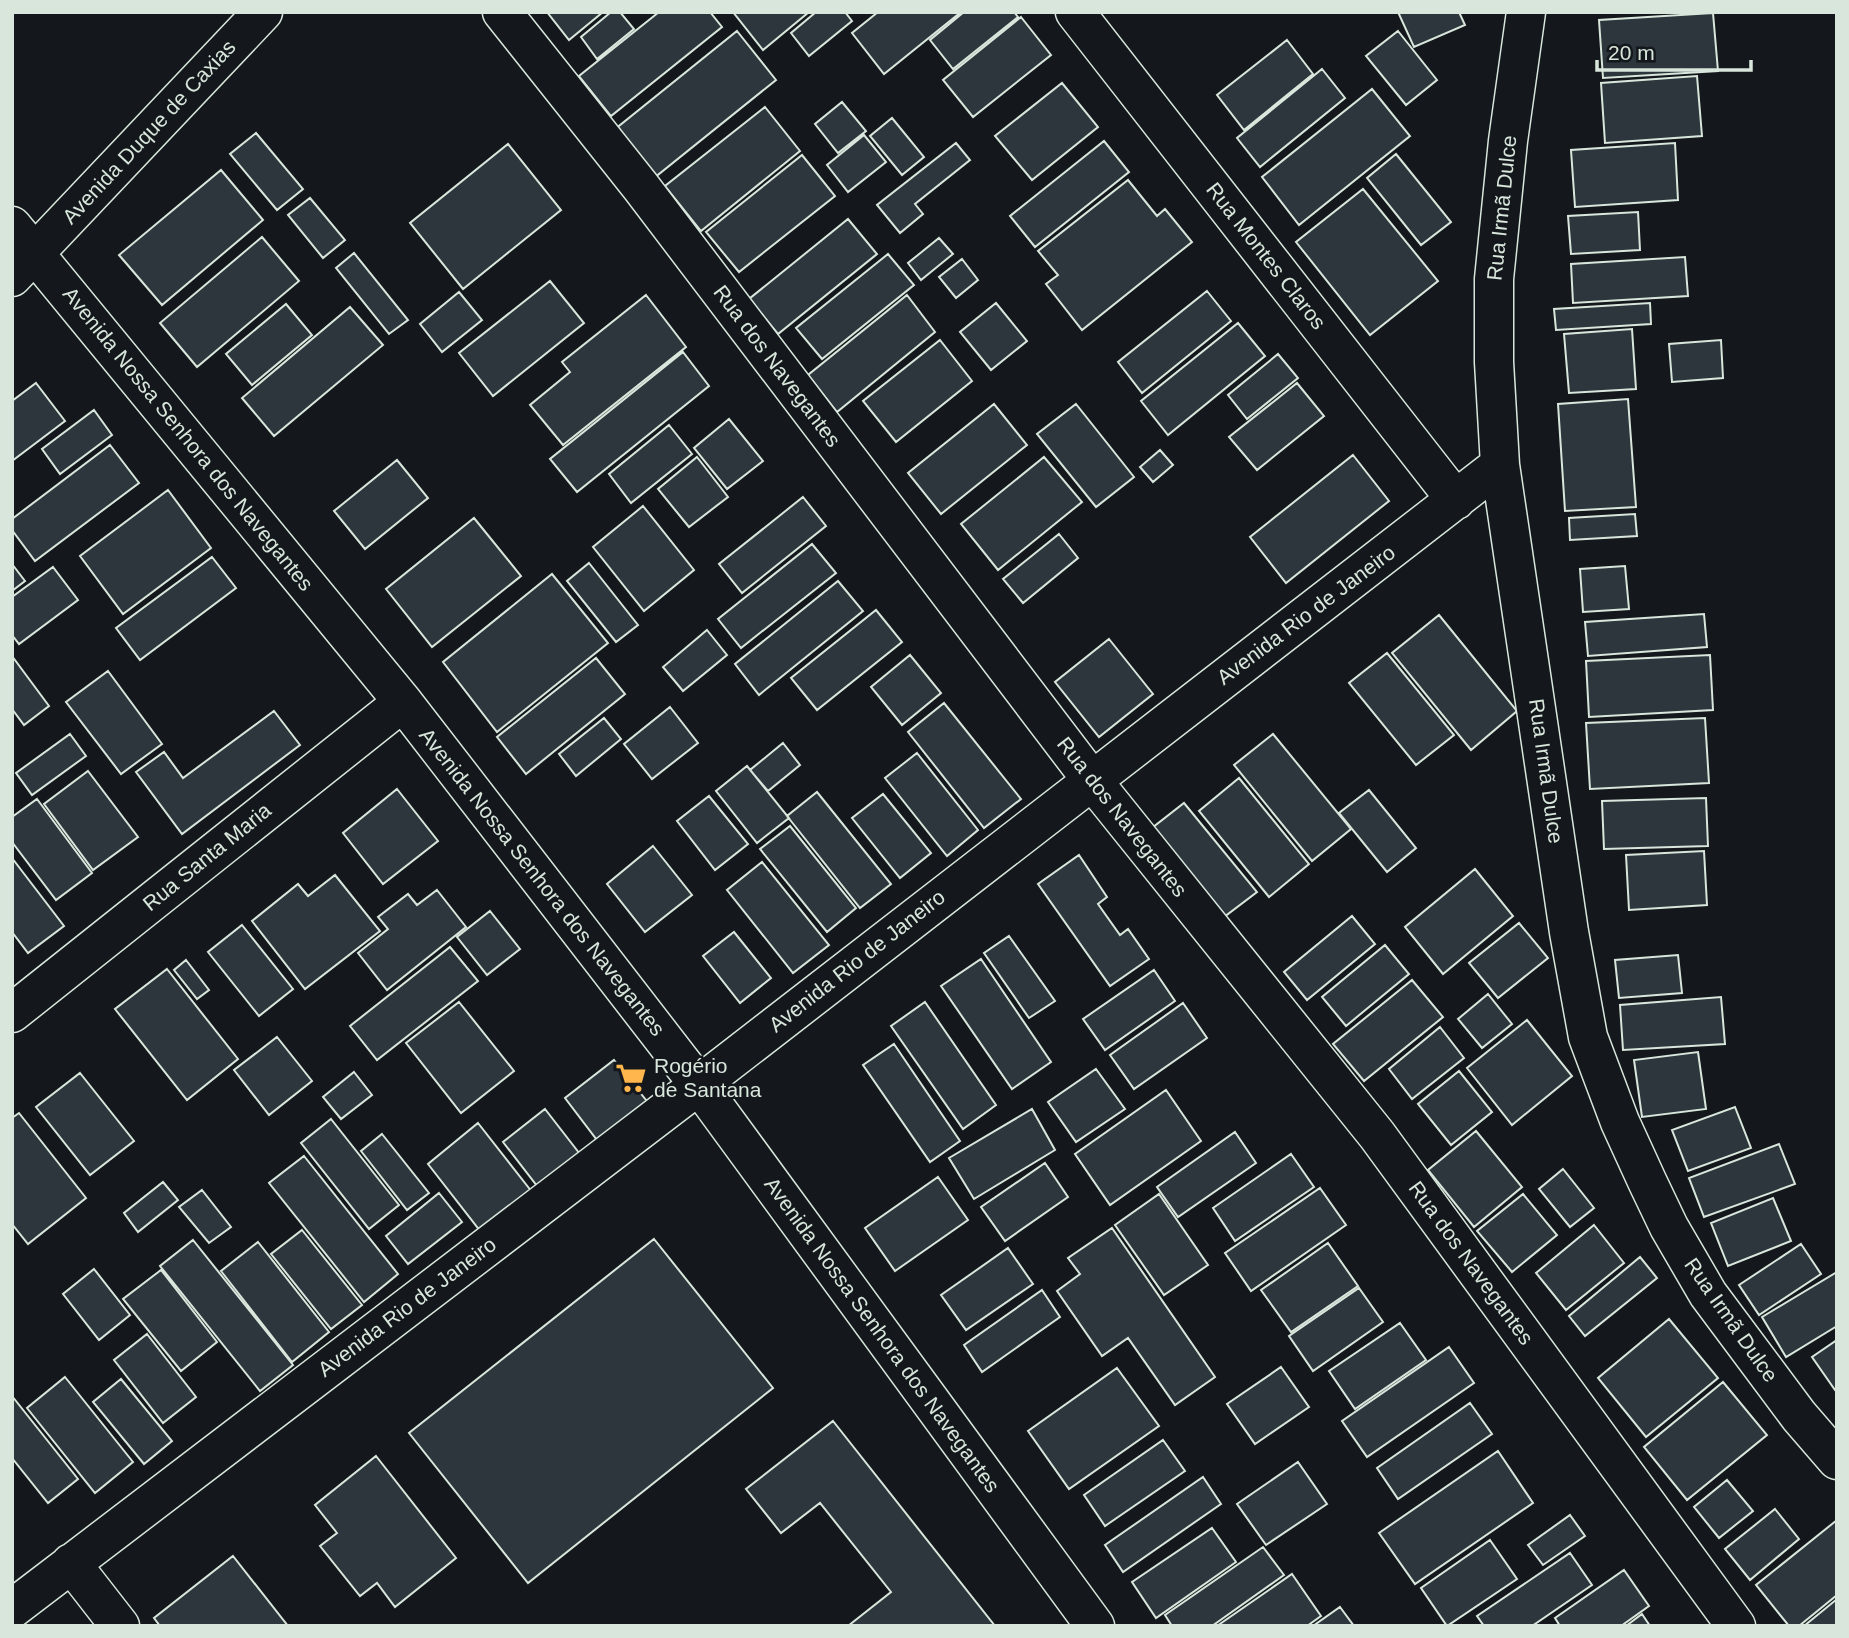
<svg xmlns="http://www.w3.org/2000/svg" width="1849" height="1638" font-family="Arial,sans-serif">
  <rect width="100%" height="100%" fill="#14181c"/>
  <path fill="#2c363c" stroke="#d8e6dc" stroke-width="2" d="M547,12H603L569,40Z
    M611,12H620L634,29L597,59L581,37Z
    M659,12H710L722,27L611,116L579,76Z
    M733,12H809L763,50Z
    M816,12H845L852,21L809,56L791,33Z
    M878,12H961L884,74L852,33Z
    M964,12H1014L1018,17L953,69L930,40Z
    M1398,12H1459L1465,25L1414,47Z
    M1713,13L1718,71L1603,78L1599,20Z
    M1021,17L1051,55L973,117L943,80Z
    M737,31L776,80L654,178L614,130Z
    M1398,31L1437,80L1406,105L1366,56Z
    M1287,40L1313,74L1244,130L1217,95Z
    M1322,69L1345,98L1260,167L1237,138Z
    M1697,76L1702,136L1605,143L1601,83Z
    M1062,83L1098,127L1032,180L995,136Z
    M1372,89L1410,136L1299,225L1262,177Z
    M842,102L866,131L838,153L815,124Z
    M765,107L800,151L701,231L665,186Z
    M892,118L924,157L902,175L870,136Z
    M256,133L303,189L277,210L230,154Z
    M864,135L886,162L848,192L827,165Z
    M1104,141L1129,172L1035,247L1010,216Z
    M956,143L970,160L915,204L923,214L900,233L877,205Z
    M1675,143L1678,200L1575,207L1571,150Z
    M508,144L561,210L463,289L410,223Z
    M1396,154L1451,222L1421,245L1367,178Z
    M802,155L835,196L739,272L706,232Z
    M221,170L263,220L162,305L119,255Z
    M1128,180L1157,216L1165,209L1192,242L1082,330L1046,284L1058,275L1038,251Z
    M1363,189L1438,281L1370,335L1296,242Z
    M310,198L345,240L323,258L288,215Z
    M1638,212L1640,250L1571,254L1568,216Z
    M848,219L877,254L778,334L749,299Z
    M262,237L299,281L197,367L160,323Z
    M939,238L953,254L921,280L908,263Z
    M354,253L408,320L389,334L336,268Z
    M888,254L914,285L822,359L796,328Z
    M1685,257L1688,296L1573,303L1571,264Z
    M962,259L978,280L956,298L939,277Z
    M550,281L584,323L493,396L459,353Z
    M1207,291L1231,321L1142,393L1118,362Z
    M459,292L482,320L442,352L420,324Z
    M646,295L686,347L563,445L530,405L570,372L562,362Z
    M907,295L935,332L837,412L808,375Z
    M996,303L1027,341L991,370L960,332Z
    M1650,303L1651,324L1556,330L1554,309Z
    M286,304L312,335L252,385L226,354Z
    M350,307L383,345L274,436L242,398Z
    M1238,323L1265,356L1168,435L1141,401Z
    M1632,329L1636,389L1569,393L1564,334Z
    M940,340L972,381L896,442L863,401Z
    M1721,340L1723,378L1672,382L1669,344Z
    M683,352L709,386L577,492L550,459Z
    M1278,354L1298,378L1247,419L1228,395Z
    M36,383L65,421L12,461V401Z
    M1297,383L1324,416L1257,470L1229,437Z
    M1628,399L1636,507L1565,511L1558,404Z
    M994,404L1027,445L941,514L908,473Z
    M1076,404L1134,477L1096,507L1037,434Z
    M94,410L112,435L60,474L42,449Z
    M729,419L763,461L727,489L694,448Z
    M669,425L692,454L631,503L609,474Z
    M110,445L139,483L35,561L12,530V519Z
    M1160,450L1173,465L1153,482L1140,467Z
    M1353,455L1389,501L1286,583L1250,537Z
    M697,457L728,497L689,527L658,489Z
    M1044,457L1082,502L998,570L961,524Z
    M397,460L428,498L365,549L334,511Z
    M168,490L211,548L123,614L80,556Z
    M803,497L826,526L742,593L719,564Z
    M643,506L694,570L644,611L593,547Z
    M1635,514L1637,536L1570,540L1569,518Z
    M474,518L521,576L432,647L386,589Z
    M1059,534L1078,558L1023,603L1003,579Z
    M812,544L836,573L741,648L718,619Z
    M212,557L236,588L140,660L116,628Z
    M589,563L638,625L616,642L567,581Z
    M12,564L25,581L12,591Z
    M1625,566L1629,609L1583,612L1580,569Z
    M53,567L78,600L19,644L12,635V597Z
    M552,574L608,643L497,732L443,662Z
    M838,581L863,611L759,695L735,664Z
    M876,610L902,642L817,710L791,678Z
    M1704,614L1707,647L1588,656L1585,622Z
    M1439,615L1517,711L1471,750L1392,653Z
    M707,630L727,655L683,691L663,667Z
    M1109,639L1153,694L1099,737L1055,682Z
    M1387,653L1454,735L1416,765L1349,683Z
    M910,655L941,693L902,725L871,687Z
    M1710,655L1713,710L1589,717L1586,661Z
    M12,656L49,706L24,725L12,709Z
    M596,658L625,694L526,774L497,737Z
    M108,671L162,744L121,774L66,702Z
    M944,703L1021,799L984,828L908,732Z
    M670,707L698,743L652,779L624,744Z
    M274,711L300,745L182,834L136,772L164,752L183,778Z
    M604,718L621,739L576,776L559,754Z
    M1705,718L1709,783L1590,789L1586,723Z
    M70,734L86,756L32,795L16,773Z
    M1273,734L1351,829L1312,861L1234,765Z
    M783,743L800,765L768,791L750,770Z
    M917,753L978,830L947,856L885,778Z
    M747,766L789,818L757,843L716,791Z
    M88,771L138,837L93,870L44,804Z
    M1239,778L1309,864L1269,897L1199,811Z
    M397,789L438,841L383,884L343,833Z
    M1369,790L1416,848L1387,872L1339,813Z
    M817,792L891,884L860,908L787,816Z
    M883,794L931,853L900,878L852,818Z
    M709,796L748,844L715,870L677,821Z
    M1706,798L1708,846L1604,849L1602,801Z
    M37,799L92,873L56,900L12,842V817Z
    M1184,803L1257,892L1224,917L1152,828Z
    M790,826L856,908L827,932L760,849Z
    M653,846L692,895L645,932L607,884Z
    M1704,851L1707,905L1629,910L1626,855Z
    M1079,855L1107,897L1098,904L1120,935L1128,929L1149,959L1110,986L1038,884Z
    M12,858L64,926L28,953L12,932Z
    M762,862L829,945L793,973L727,890Z
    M1475,869L1513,916L1443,974L1405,927Z
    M335,875L380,931L305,989L252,921L298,884L308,896Z
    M437,890L466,927L387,990L358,953L388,929L378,917L408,894L417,905Z
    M490,911L520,949L487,975L457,937Z
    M1352,916L1375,944L1307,1000L1284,972Z
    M1519,923L1548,958L1498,998L1469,963Z
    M242,925L293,989L259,1016L208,952Z
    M734,932L771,978L740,1003L703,956Z
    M1009,936L1055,1001L1029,1018L984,953Z
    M1385,945L1409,974L1346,1026L1322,997Z
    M450,947L478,981L377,1060L350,1026Z
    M1678,955L1682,993L1619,998L1615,960Z
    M981,959L1051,1062L1012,1089L941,986Z
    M186,960L209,990L197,999L174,970Z
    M167,969L238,1059L187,1100L115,1009Z
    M1154,970L1175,1001L1105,1050L1083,1019Z
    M1412,980L1443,1017L1364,1081L1333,1044Z
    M1488,994L1512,1024L1482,1048L1458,1019Z
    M1721,997L1725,1044L1623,1050L1620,1005Z
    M459,1002L514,1071L461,1113L406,1043Z
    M925,1002L996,1105L963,1129L891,1026Z
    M1183,1003L1207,1038L1134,1089L1110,1055Z
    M1527,1020L1572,1076L1512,1125L1467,1068Z
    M1440,1027L1464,1058L1412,1099L1389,1069Z
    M277,1037L312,1081L269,1115L234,1070Z
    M894,1044L960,1141L930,1162L863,1065Z
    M1698,1052L1706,1109L1642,1117L1634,1060Z
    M614,1060L650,1105L600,1144L565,1098Z
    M1096,1069L1125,1109L1076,1142L1048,1102Z
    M1459,1071L1492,1112L1451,1145L1418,1104Z
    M354,1072L372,1095L341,1119L323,1097Z
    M80,1073L134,1141L90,1175L36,1107Z
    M1166,1090L1201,1141L1110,1205L1075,1154Z
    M1735,1107L1751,1148L1688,1171L1672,1130Z
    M545,1109L583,1158L541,1191L503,1142Z
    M1032,1109L1055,1150L974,1199L949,1158Z
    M19,1113L86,1198L28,1244L12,1224V1118Z
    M331,1119L399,1205L369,1229L301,1143Z
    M478,1123L532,1192L481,1232L428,1164Z
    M1476,1131L1522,1187L1474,1227L1428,1170Z
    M1235,1132L1256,1163L1178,1217L1157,1187Z
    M382,1134L429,1193L407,1210L361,1151Z
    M1779,1144L1795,1184L1704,1217L1689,1178Z
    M1291,1154L1314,1187L1235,1241L1213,1208Z
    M304,1156L398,1274L364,1302L269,1183Z
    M1045,1163L1068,1197L1005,1241L981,1207Z
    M1563,1169L1594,1208L1570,1227L1539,1189Z
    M938,1177L968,1220L895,1271L865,1228Z
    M163,1182L178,1200L138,1232L124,1213Z
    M1320,1188L1346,1225L1251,1291L1225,1253Z
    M202,1190L231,1227L209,1243L179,1207Z
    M439,1193L462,1222L408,1264L386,1236Z
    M1159,1194L1208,1265L1164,1295L1115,1225Z
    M1523,1194L1557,1235L1512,1272L1477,1231Z
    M1773,1198L1791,1241L1728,1266L1711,1223Z
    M1594,1225L1624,1263L1566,1310L1536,1273Z
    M1112,1228L1215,1377L1175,1405L1128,1338L1102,1356L1057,1291L1080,1274L1068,1258Z
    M302,1230L362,1305L331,1329L271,1254Z
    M654,1239L773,1388L528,1583L409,1433Z
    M193,1240L293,1365L260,1391L160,1266Z
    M258,1242L329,1332L292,1362L221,1271Z
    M1328,1243L1358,1286L1291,1332L1261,1290Z
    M1801,1244L1821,1274L1759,1315L1739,1285Z
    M1008,1248L1033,1284L966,1330L941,1295Z
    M1640,1257L1657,1278L1585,1336L1569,1316Z
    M94,1269L130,1315L99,1340L63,1294Z
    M161,1270L217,1342L181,1371L123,1299Z
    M1837,1272V1326L1786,1357L1762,1317Z
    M1359,1288L1383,1322L1313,1371L1289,1336Z
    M1042,1290L1060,1317L982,1372L964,1345Z
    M1669,1319L1718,1378L1646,1437L1598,1378Z
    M1400,1323L1426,1360L1355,1409L1329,1371Z
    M147,1334L196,1397L163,1423L114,1360Z
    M1837,1340V1389L1835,1390L1812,1357Z
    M1449,1347L1474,1383L1367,1457L1342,1421Z
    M1281,1367L1309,1407L1255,1444L1227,1404Z
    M1117,1368L1159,1426L1069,1489L1028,1431Z
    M65,1377L133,1462L95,1493L27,1408Z
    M121,1379L172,1441L144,1464L93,1402Z
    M1723,1382L1767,1435L1687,1500L1644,1447Z
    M12,1396L78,1479L48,1503L12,1458Z
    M1470,1403L1492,1434L1398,1499L1377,1468Z
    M833,1421L995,1626H848L891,1592L820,1503L781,1533L746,1489Z
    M1163,1440L1185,1471L1105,1526L1084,1495Z
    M1498,1451L1533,1503L1415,1584L1379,1533Z
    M376,1456L456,1558L395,1607L377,1583L360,1596L320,1546L337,1533L315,1505Z
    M1298,1462L1327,1504L1266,1545L1237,1504Z
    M1203,1477L1221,1504L1123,1572L1105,1545Z
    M1727,1480L1753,1511L1719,1538L1694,1507Z
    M1775,1509L1799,1539L1750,1580L1725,1549Z
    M1570,1515L1585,1536L1543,1565L1528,1545Z
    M1837,1520V1595L1799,1626H1789L1756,1585Z
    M1212,1528L1236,1562L1156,1618L1132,1582Z
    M1490,1540L1517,1579L1447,1626L1421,1588Z
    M1263,1547L1284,1575L1212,1626H1172L1165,1615Z
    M1570,1553L1592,1585L1532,1626H1484L1477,1616Z
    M233,1556L288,1626H160L154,1618Z
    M1624,1570L1649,1606L1621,1626H1560L1555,1618Z
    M1292,1574L1321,1616L1307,1626H1217Z
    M1837,1599V1626H1804Z
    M1340,1607L1354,1626H1313Z
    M1642,1614L1650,1626H1626Z"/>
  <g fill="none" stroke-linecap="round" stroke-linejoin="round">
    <g stroke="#d8e6dc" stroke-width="41">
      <path id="minor" d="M502,12L641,187L1091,779L1377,1135L1736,1626
        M1075,12L1456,500
        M1526,12L1508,141L1494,279V362L1500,465L1569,932L1588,1037L1620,1122L1647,1181L1669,1227L1708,1294L1799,1416L1837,1460
        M12,226L403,702L699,1085L1095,1626
        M12,277L263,12
        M12,1013L403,702
        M71,1563L120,1626
        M12,1609L699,1085L1500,465"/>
    </g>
    <use href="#minor" stroke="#14181c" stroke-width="38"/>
  </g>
  <defs>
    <g id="supermarket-bare" transform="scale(2.415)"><path d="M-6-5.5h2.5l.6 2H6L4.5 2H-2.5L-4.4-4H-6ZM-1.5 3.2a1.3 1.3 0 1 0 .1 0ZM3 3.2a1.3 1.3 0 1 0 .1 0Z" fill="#ffb74d" stroke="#14181c" stroke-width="2.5" paint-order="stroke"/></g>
  </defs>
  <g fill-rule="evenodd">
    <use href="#supermarket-bare" x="631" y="1078"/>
  </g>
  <g text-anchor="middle" stroke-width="5" stroke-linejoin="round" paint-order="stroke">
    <g font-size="21" fill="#d8e6dc" stroke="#14181c">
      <text transform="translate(149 132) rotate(-47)" y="7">Avenida Duque de Caxias</text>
      <text transform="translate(1502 208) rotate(-84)" y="7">Rua Irmã Dulce</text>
      <text transform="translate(1266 256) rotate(52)" y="7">Rua Montes Claros</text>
      <text transform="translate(777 366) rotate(53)" y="7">Rua dos Navegantes</text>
      <text transform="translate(188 439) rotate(51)" y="7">Avenida Nossa Senhora dos Navegantes</text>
      <text transform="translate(1306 615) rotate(-37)" y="7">Avenida Rio de Janeiro</text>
      <text transform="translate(1546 771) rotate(82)" y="7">Rua Irmã Dulce</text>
      <text transform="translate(1122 817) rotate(52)" y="7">Rua dos Navegantes</text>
      <text transform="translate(207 857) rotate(-39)" y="7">Rua Santa Maria</text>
      <text transform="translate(542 882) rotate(52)" y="7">Avenida Nossa Senhora dos Navegantes</text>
      <text transform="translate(857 961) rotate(-38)" y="7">Avenida Rio de Janeiro</text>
      <text transform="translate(1471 1263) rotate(54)" y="7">Rua dos Navegantes</text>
      <text transform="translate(407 1307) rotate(-37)" y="7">Avenida Rio de Janeiro</text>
      <text transform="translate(1731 1320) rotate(55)" y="7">Rua Irmã Dulce</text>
      <text transform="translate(882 1335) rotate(54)" y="7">Avenida Nossa Senhora dos Navegantes</text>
    </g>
    <g font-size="21" fill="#d8e6dc" stroke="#14181c" text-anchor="start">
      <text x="654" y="1073">Rogério<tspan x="654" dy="24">de Santana</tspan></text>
    </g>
  </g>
  <rect width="1849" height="1638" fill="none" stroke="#d8e6dc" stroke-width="28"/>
  <path d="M1597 60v10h154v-10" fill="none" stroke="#d8e6dc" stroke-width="3.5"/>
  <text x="1608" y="60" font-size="21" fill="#d8e6dc" stroke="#14181c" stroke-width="5" paint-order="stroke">20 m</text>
</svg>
